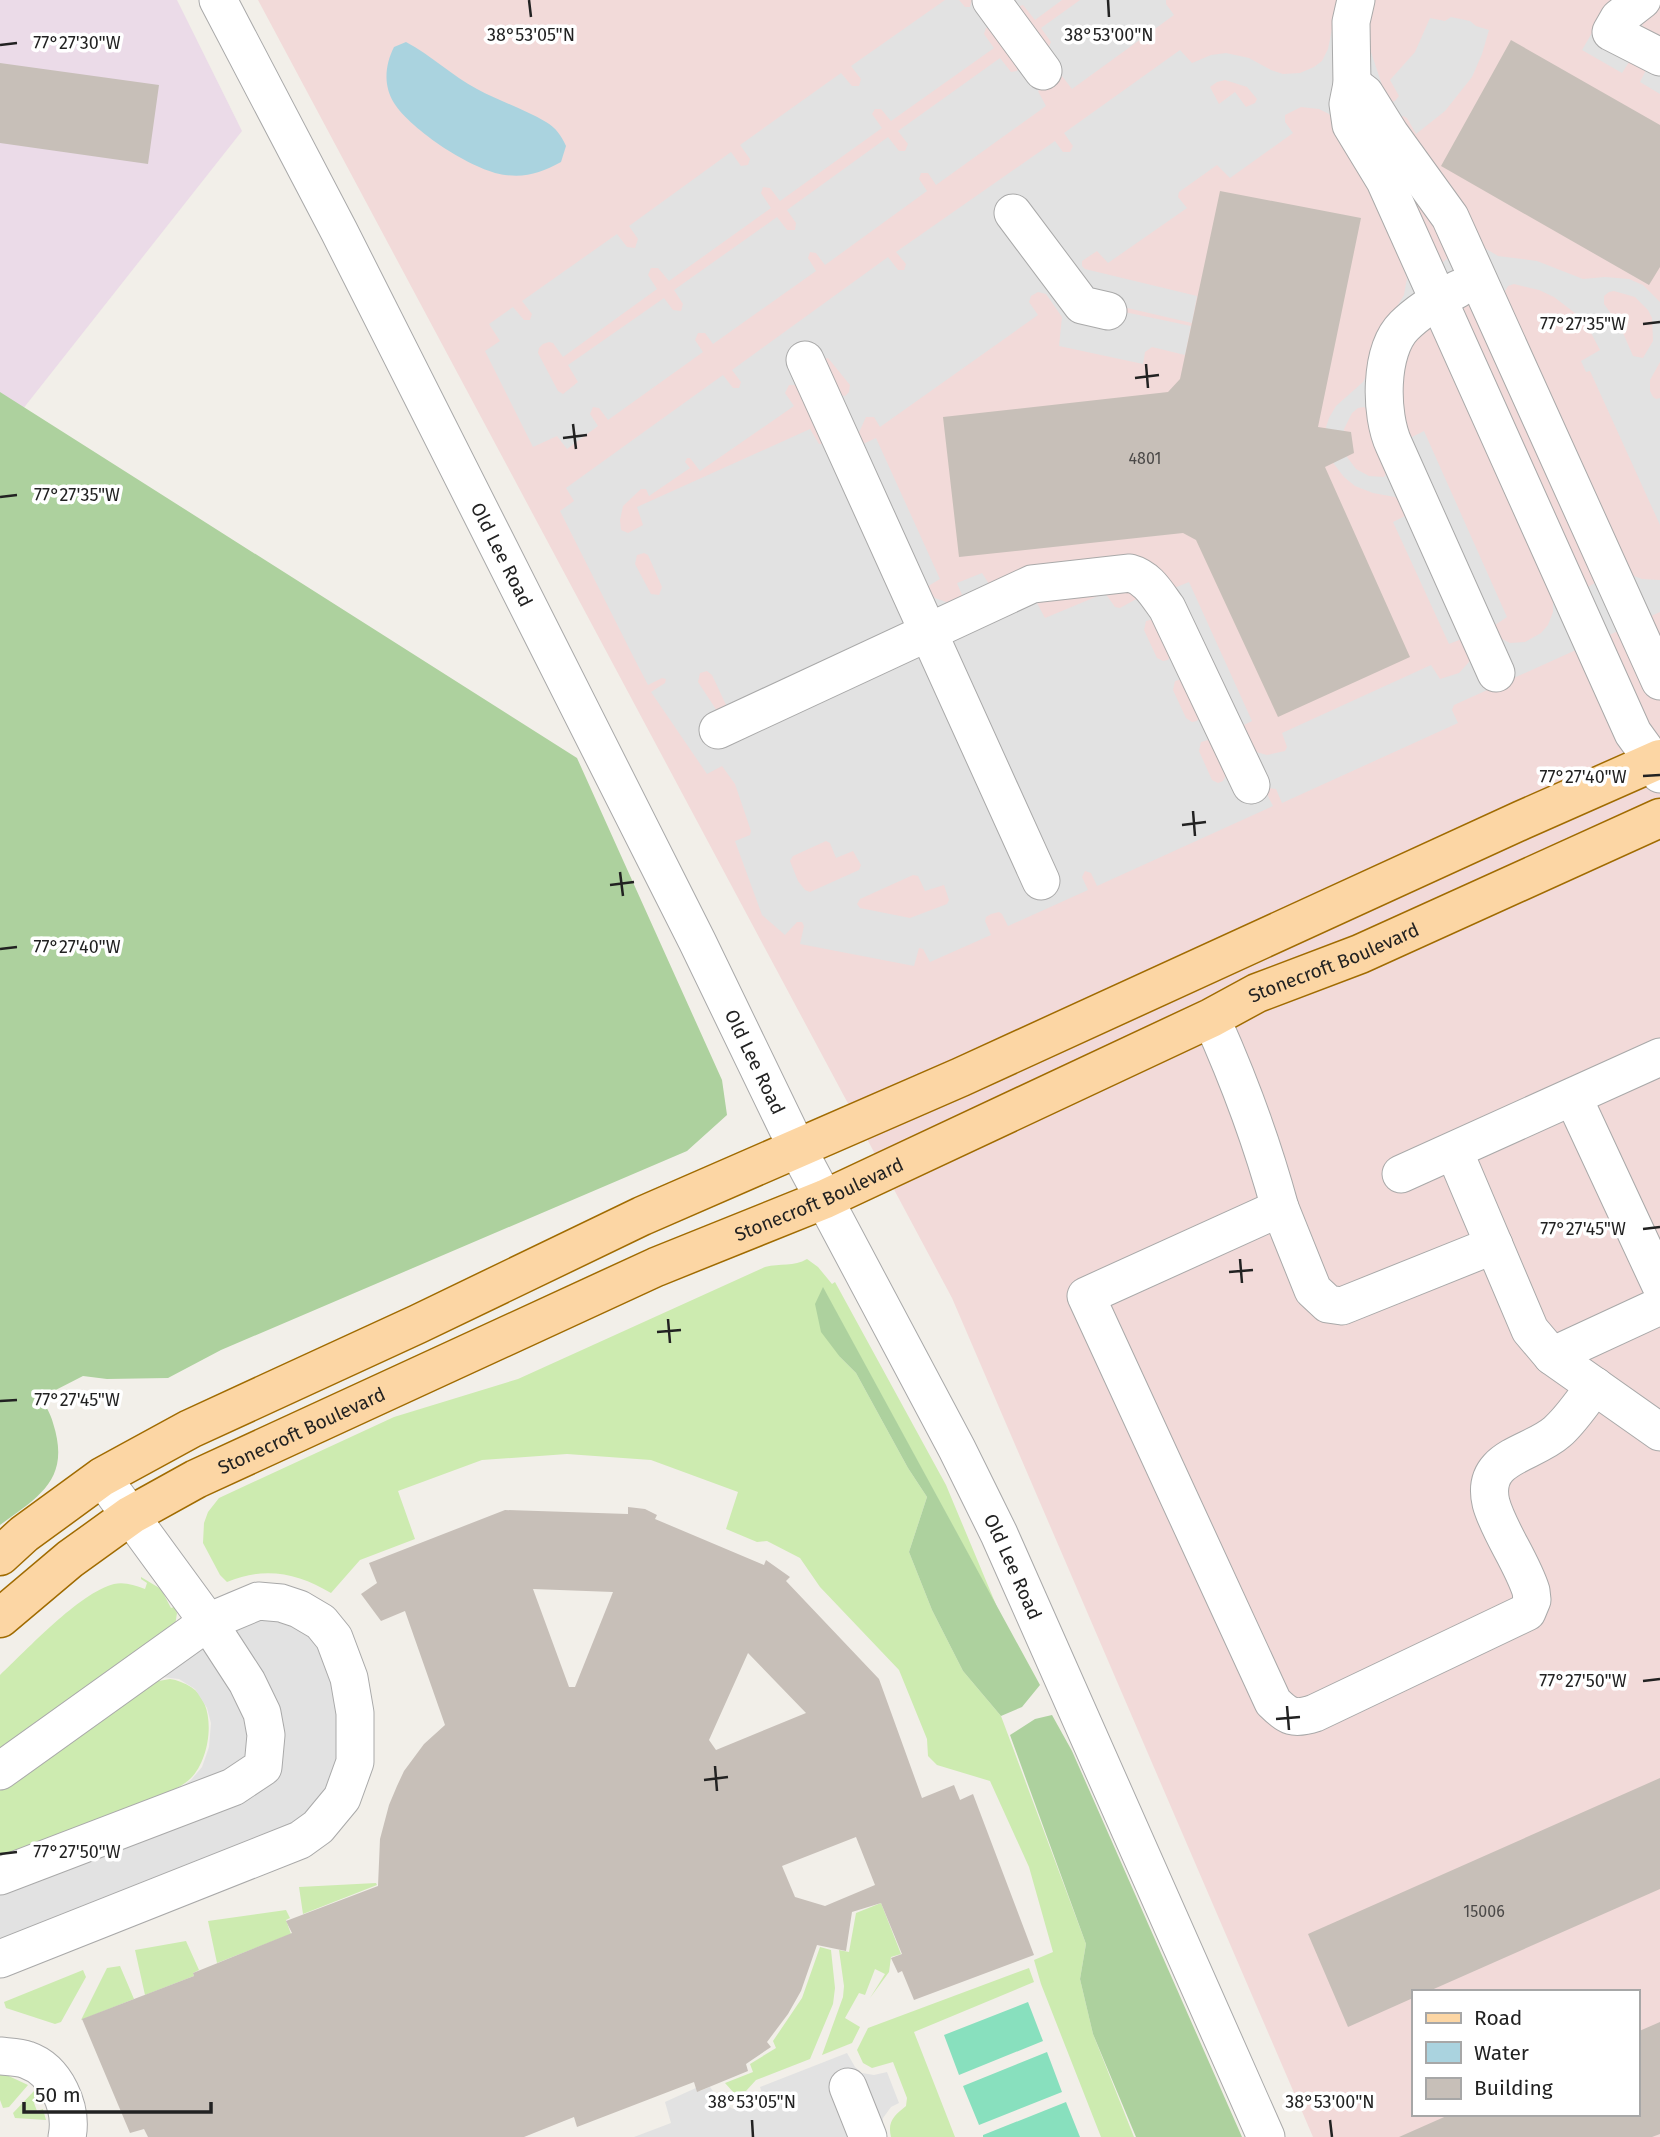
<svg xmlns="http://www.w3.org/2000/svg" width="1660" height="2137" font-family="'Fira Sans',sans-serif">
  <rect width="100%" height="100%" fill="#f2efe9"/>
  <path fill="#f2dad9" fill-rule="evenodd" d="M258,0H1660V2137H1313L952,1298ZM1413,1992H1637V2114H1413Z"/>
  <path fill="#ebdbe8" d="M0,0H177L242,131L0,438Z"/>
  <path fill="#cdebb0" d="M807,1259L818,1267L832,1284L835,1282L946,1485L997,1607L823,1288L840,1357L856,1373L908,1468L927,1497L909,1552L932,1610L963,1671L1001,1716L1086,1944L1080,1979L1093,2034L1134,2137H1101L1041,1984L1034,1960L1053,1952L1029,1867L990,1781L937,1765L928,1756L927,1739L899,1670L820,1587L800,1558L767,1541L757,1542L726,1529L738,1492L651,1460L567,1454L482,1460L398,1491L415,1539L360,1560L331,1593C298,1573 264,1566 227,1582L220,1575L203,1543L204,1523L208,1512L219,1498L394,1417L518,1379L765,1267C780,1263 794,1267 807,1259Z
    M141,1577L161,1589L171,1608L174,1607L177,1613L175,1626L0,1752V1675C27,1650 79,1593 114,1584C125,1582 134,1585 145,1589L147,1583L141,1579Z
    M170,1679C177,1680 185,1683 191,1687C218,1704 211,1758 191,1778C184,1785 175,1789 167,1793L0,1859V1788L153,1682Z
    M376,1883L377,1885L303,1914L299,1887Z
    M881,1903L901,1954L891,1957L889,1972L870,1998L885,1974L875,1969L865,1995L859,1993L845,2018L860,2027L852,2043L822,2055L843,1997L844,1986L839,1950L849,1952L856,1913Z
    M286,1910L290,1918L286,1920L291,1934L217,1963L208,1921Z
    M186,1941L199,1970L193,1973L194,1976L145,1995L135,1950Z
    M820,1947L831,1950L835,1988L833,2004L810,2059L756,2080L746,2091L734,2093L725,2083L753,2072L750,2064L776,2048L773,2041L802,1998Z
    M120,1966L134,1999L81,2020L107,1968Z
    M1029,1968L1034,1982L914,2032L955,2137H891C887,2121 895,2115 906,2106L907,2098L893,2062L872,2068L863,2063L857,2050L868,2028Z
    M83,1970L86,1977L61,2022L55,2024L6,2008L4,2002Z
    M0,2072L28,2085L9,2107L3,2108L0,2100Z
    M34,2091L40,2101L34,2103L37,2111L43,2109L46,2120L15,2118L13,2113Z"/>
  <path fill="#add19e" d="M0,392L577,758L722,1080L727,1115L687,1151L221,1350L168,1378L107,1379L83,1376L42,1397C45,1406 51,1414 53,1423C71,1479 40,1496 0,1525Z
    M823,1287L1040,1685L1022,1707L1001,1716L963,1671L932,1610L909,1552L927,1497L908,1468L856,1373L840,1357L821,1332L815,1304Z
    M1052,1715L1072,1751L1242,2137H1136L1093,2034L1080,1979L1086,1944L1010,1735L1035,1719Z"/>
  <path fill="#88e0be" d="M1028,2002L1043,2041L959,2075L944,2035Z
    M1047,2052L1062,2092L979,2125L963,2086Z
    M1066,2102L1080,2137H983V2135Z"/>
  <path fill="#e2e2e2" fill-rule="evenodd" d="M945,0H959L965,7H970L972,0H1062L1035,20L1023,5L1016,7L1048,49L1051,42L1041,28L1080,0H1166V4L1174,15L1072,89L1062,76L1054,79L1038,91L1046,106L936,185L928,173H921L919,179L927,191L825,265L816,253L810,252L808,258L816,271L713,344L705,333H698L695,340L703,352L608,420L599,408L593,407L590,414L598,426L567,449L557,436L533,447L485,351L500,341L489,324L513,307L524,320H530L532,314L522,301L617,234L627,247L635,248L638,239L629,226L731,152L741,166L748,165L750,159L740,145L841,73L852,86H859L861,79L851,66ZM991,27L1019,65L1017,71L1011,72L1000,58L898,131L908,144L905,151H899L888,137L787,210L796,223L795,230H787L777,217L674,290L683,304L681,311L673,310L664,298L568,365L578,382L563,394L558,391L538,353L539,348L543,344L549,342L553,343L563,357L657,289L648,275L651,268H658L669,281L771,208L761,193L763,187L770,188L780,201L882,128L872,114L875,109H881L891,121L994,48L984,34L986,28Z
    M1338,0H1370L1367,25L1369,46L1388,103L1395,101L1399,96L1390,80L1415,52L1430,18L1445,21L1451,17L1470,21L1476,26L1489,30L1482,54L1472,77L1445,111L1416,134L1407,118L1403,116L1397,119L1455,201L1478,244L1498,256L1537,261L1583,279L1605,277L1629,279L1643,285L1660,302V362L1650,380V391L1653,397L1656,399L1660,398V525L1590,371L1586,372L1581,361L1600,350L1590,331L1575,313L1554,297L1539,290L1514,284L1508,286L1502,296L1620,557L1627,570L1634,576L1642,579L1660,580V612L1454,705L1452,710L1458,723L1282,803L1276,789L1269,788L1267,794L1273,806L1097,886L1091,873L1085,871L1082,877L1088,890L1008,926L1002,914L999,912L991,914L986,917L985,921L991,935L930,962L923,949L919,948L914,966L800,944L804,926L802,922H797L785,935L762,915L735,841L750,835L751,831L735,784L722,766L707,774L651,692L665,683L666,679L662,678L648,685L634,658L560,511L574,501L566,488L723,375L733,388H739L741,382L732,370L888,257L898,270H904L906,264L896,252L1055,141L1063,152H1070L1073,146L1064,133L1180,50L1192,63L1211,55L1226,53L1249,58L1271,70L1283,74L1300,73L1314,67L1322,61L1328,49ZM1225,80L1247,87L1257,99L1255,103L1246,107L1235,92L1219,104L1210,87L1217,82ZM1301,107L1319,109L1329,114L1335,122L1372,186L1407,278L1404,295L1383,330L1367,375L1363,382L1336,406L1329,418L1326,427L1331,460L1344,477L1355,486L1373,493L1395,497L1407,506V515L1393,522L1449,644L1464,638L1470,642L1471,648L1469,662L1459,673L1440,679L1431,665L1282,733L1287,747L1285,751L1267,755L1256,752L1239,736L1238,728L1252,721L1189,582L1174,588L1147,564L1121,557L1044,567L994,587H991L982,573L957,583L962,595L959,602H946L935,598L925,588L940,579L876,438L863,444L857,443L856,439L866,417H874L880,427L1038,315L1029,302L1031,296L1038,292L1046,294L1062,317L1059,346L1143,364L1145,352L1152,347L1185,355L1191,326L1110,309V304L1192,323L1197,296L1085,269L1082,266V261L1097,251L1108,263L1187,208L1178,197L1179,192L1217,165L1230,178L1293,133L1285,122V115ZM1358,110H1363L1386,151L1425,202L1442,231L1451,250L1450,256L1443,262L1437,263L1430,258L1394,180L1368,137L1357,114ZM1614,291L1635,297L1648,310L1652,318L1653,341L1643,358L1633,356L1620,326L1604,304V296L1609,292ZM1467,304L1478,310L1598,575L1595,583L1588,587L1580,586L1575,581L1457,318L1458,312L1462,306ZM1423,326L1430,327L1434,335L1553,599V612L1548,625L1541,633L1525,642L1510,643L1500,638L1493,630L1495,625L1507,617L1424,431L1410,438L1406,437L1402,430L1398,416L1395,390L1397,370L1405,346L1413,333L1418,327ZM828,358L850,385L849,392L845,396L836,394L823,365L824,359ZM789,385H799L805,390L828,438L825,444H819L810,429L637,507L643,525L628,533L621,530L620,520L623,506L641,489H646L649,496L690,468L685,462L687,458H690L700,471L794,406L785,393ZM1364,407L1370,412L1376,436L1389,469L1384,477L1369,476L1356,469L1347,457L1344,429L1352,413L1358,408ZM644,553L648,555L662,587L659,595L651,594L635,564L637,555ZM1103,582L1137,587L1141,592L1140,597L1120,608L1115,607L1105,593L1045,618L1037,603L1041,594ZM1153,619L1159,622L1172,652L1168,660L1163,661L1157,658L1144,630L1146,621ZM707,671L712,675L727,707L724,712L717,711L698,682L700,673ZM1182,679L1188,682L1201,712L1197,721L1192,722L1186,718L1173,690L1175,681ZM1208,740L1214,743L1227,773L1223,781L1218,783L1212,780L1199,751L1201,742ZM826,841L830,843L836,858L853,851L861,865L859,870L810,892L805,890L798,881L790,861L793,856ZM913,875L918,876L925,891L944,885L949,900L947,904L910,918L860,908L857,904L860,899Z
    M1618,0H1660V4L1648,10L1642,23L1643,28L1660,37V94L1640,82L1646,70L1631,59L1622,73L1582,50L1603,14Z
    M279,1583L304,1590L321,1601L365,1683L374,1722V1744L372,1761L356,1801L0,1969V1861L172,1793L191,1780L202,1767L209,1747L211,1723L207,1708L195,1689L179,1679L162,1677L0,1754L228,1592L256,1584Z
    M847,2053L855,2067L862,2073L874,2075L887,2072L899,2103L891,2107L883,2118L881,2137H634L671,2123L665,2102L698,2087L700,2091L710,2087L720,2101L733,2109H756L765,2103L760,2087Z"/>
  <path fill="#aad3df" d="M406,42C431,55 452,76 477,89C499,101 524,109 546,122C556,128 561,135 566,146L561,162C542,172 527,178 505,175C473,171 411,130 394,103C383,85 385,65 394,47Z"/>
  <path fill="#c7bfb8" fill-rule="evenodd" d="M1511,40L1660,125V267L1649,285L1441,166Z
    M0,63L159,85L148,164L0,143Z
    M1220,191L1361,218L1318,427L1351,432L1354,453L1325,467L1410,657L1278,717L1196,540L1183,533L959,557L943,417L1168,392L1180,379Z
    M628,1507L645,1509L657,1515L655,1519L764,1565L766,1560L790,1577L786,1581L879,1679L922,1798L954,1785L960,1800L973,1794L1034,1955L914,2000L902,1971L898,1973L891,1958L902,1954L881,1903L852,1912L846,1951L817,1945L801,1991L788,2014L767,2042L771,2047L746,2064L748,2071L697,2092L694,2082L577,2127L574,2117L524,2137H148L144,2129L130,2133L82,2019L194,1976L193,1973L292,1933L286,1921L378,1886L380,1839L389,1805L397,1786L404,1771L424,1744L445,1725L405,1611L381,1621L361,1594L377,1583L369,1563L505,1510L628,1514ZM533,1589L613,1592L575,1687H569ZM748,1653L806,1713L716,1750L709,1740ZM856,1837L875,1885L825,1906L795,1897L782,1866Z
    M1660,1778V1889L1427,1992H1413V1998L1348,2027L1308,1934Z
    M1660,2022V2134L1652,2137H1399L1451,2114H1637V2032Z"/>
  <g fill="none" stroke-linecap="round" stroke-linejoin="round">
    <g stroke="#a9a9a9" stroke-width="39">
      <g id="minor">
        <path id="s1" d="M218,0L339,231L697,941L797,1148L957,1449L999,1534L1266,2137"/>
        <path d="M991,0L1043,71"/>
        <path d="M1356,0L1351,22L1352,84L1348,104L1351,125L1385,181L1633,733L1654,762L1660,774"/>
        <path d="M1642,0L1619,18L1611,32L1660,57"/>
        <path d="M1352,84L1365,94L1390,134L1450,217L1660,681"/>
        <path d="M1013,213L1082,305L1108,311"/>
        <path d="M1458,289C1439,299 1419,311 1404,326C1379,351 1380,415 1394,445L1496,673"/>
        <path d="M805,360L1041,881"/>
        <path d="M718,730L1032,584L1130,573C1148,578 1156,593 1167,608L1251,785"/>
        <path d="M1211,1018C1239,1080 1262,1142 1280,1208"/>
        <path d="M1573,1097L1660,1284"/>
        <path d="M1454,1151L1530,1330L1552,1356L1660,1432"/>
        <path d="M1401,1174L1660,1057"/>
        <path d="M1494,1245L1342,1306L1328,1304L1313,1290L1280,1208L1086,1296L1273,1702C1288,1717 1294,1720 1315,1713L1527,1612L1532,1600L1531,1591C1522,1562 1498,1530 1491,1503C1480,1456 1531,1455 1557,1432C1571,1420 1583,1401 1595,1386"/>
        <path d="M1552,1356L1660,1306"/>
        <path d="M0,1771L208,1622L258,1601L281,1603L299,1609L321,1622L334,1638L349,1678L355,1713V1762L342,1798L318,1827L300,1840L0,1959"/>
        <path d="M0,1876L233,1787L263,1767L266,1735L262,1713L247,1682L208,1622L102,1477"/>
        <path d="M0,2056C9,2057 19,2057 27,2060C56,2070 73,2108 67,2137"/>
        <path d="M848,2087L868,2137"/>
      </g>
    </g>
    <g stroke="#a06b00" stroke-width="41">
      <g id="major">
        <path d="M0,1556L24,1534L102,1477L190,1429L418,1324L642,1216L961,1077L1522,820L1660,759"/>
        <path id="s2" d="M0,1618L70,1559L131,1515L196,1479L656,1267L825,1199L1211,1018L1257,993L1360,954L1660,818"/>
      </g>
    </g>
    <use href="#minor" stroke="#fff" stroke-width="37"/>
    <use href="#major" stroke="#fcd6a4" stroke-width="38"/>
  </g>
  <path fill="none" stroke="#222" stroke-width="2.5" d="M529,0L531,17M1108,0L1109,17M0,45L17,43M1643,324L1660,322M1146,364L1148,388M1135,378L1159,375M573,424L576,449M563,438L587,435M0,497L17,495M1643,776L1660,775M1193,811L1195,836M1182,825L1206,822M620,872L623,896M610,885L634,882M0,949L17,947M1643,1229L1660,1227M1240,1259L1242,1283M1229,1272L1253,1270M668,1319L670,1343M657,1332L681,1330M0,1401L17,1400M1643,1681L1660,1679M1287,1706L1289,1730M1276,1719L1300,1717M715,1766L717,1791M704,1780L728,1777M0,1854L17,1852M752,2120L753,2137M1330,2120L1332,2137"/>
  <g text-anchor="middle" stroke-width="7" stroke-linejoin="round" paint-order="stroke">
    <g font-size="16" fill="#4b4948">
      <text x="1145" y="464">4801</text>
      <text x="1484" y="1917">15006</text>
    </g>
    <g font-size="19" fill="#222" stroke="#fff">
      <text dy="7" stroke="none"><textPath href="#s1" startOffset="623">Old Lee Road</textPath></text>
      <text dy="7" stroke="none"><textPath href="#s2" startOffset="1491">Stonecroft Boulevard</textPath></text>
      <text dy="7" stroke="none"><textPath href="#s1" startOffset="1190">Old Lee Road</textPath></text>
      <text dy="7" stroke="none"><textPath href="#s2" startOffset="924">Stonecroft Boulevard</textPath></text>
      <text dy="7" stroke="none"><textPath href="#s2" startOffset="357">Stonecroft Boulevard</textPath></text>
      <text dy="7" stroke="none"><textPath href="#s1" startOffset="1757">Old Lee Road</textPath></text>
    </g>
  </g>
  <g font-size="18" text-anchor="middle" fill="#222" stroke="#fff" stroke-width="7" stroke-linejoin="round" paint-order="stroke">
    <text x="531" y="41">38°53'05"N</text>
    <text x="1109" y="41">38°53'00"N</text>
    <text x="77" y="49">77°27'30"W</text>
    <text x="1583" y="330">77°27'35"W</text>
    <text x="77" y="501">77°27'35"W</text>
    <text x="1583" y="783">77°27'40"W</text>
    <text x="77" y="953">77°27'40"W</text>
    <text x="1583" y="1235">77°27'45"W</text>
    <text x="77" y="1406">77°27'45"W</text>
    <text x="1583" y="1687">77°27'50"W</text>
    <text x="77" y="1858">77°27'50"W</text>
    <text x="752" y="2108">38°53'05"N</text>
    <text x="1330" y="2108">38°53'00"N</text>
  </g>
  <rect x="1412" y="1990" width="228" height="126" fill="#ffffff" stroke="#a7a7a7" stroke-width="2"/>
  <rect x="1426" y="2013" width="35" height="10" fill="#fcd6a4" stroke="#a7a7a7" stroke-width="2"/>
  <text x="1474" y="2025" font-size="21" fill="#222222">Road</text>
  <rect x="1426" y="2042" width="35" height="21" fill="#aad3df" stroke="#a7a7a7" stroke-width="2"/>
  <text x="1474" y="2060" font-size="21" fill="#222222">Water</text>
  <rect x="1426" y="2078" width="35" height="21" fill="#c7bfb8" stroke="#a7a7a7" stroke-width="2"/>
  <text x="1474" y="2095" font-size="21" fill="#222222">Building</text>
  <path d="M24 2102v10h187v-10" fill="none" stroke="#222222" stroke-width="3.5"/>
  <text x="35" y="2102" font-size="21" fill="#222222" stroke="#ffffff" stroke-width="5" paint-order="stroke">50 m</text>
</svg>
